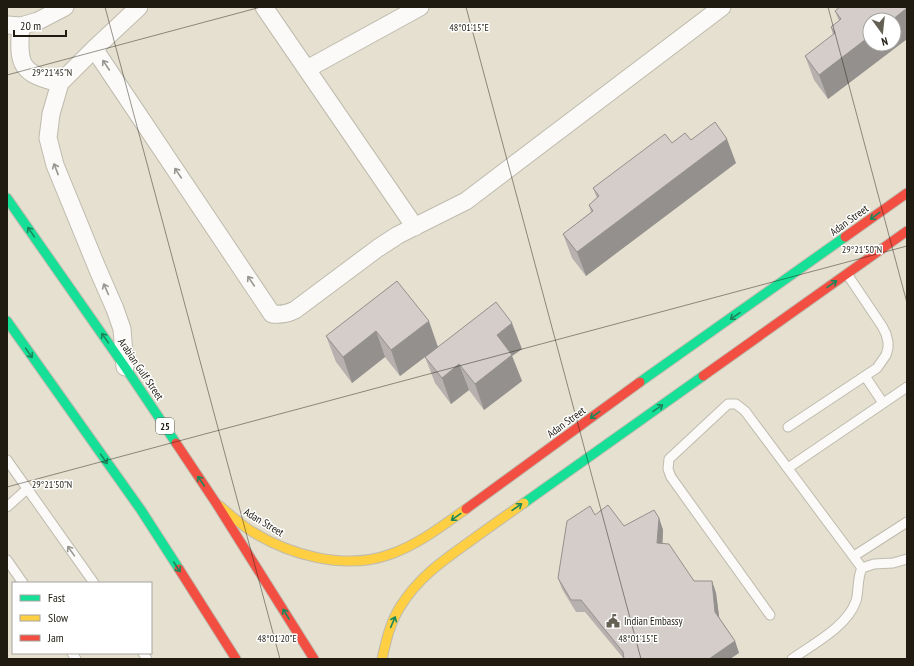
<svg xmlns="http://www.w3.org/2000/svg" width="914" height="666" font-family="'PT Sans Narrow',sans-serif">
  <rect width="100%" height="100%" fill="#e5e0cf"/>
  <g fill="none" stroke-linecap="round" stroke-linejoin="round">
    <g stroke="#bfbbae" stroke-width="11">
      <path id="lane" d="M865,376L883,403
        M788,427L877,368L886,355L888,348V342L886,334L882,326L847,274
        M7,460L94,583
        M788,468L907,387
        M7,507L27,489
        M854,556L907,522
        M7,560L23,583
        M770,615L671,477L668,469L669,459L728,404H736L745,411L862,568
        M72,653L76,659
        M143,653L147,659
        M792,659C813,644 847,627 856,601C859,591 857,578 862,568L874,564L893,563L907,559"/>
    </g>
    <g stroke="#bfbbae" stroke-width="19">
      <path id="street" d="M264,7L415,227
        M7,25L21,26L38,21L65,7
        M21,26C17,65 21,74 60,83
        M94,49L101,59L272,314C281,315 287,314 295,310L378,248L398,235L466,201L722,7
        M307,69L420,7
        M125,367L122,329L115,309L98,270L55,165L48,138L51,114L60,83L94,49L139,7"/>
    </g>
    <g stroke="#bfbbae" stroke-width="11">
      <path id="fast" d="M7,198L125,367L176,443
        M7,321L141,510L179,569
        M640,382L845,237
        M524,503L703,376"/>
    </g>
    <g stroke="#bfbbae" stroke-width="11">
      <path id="slow" d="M220,506C229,514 238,522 248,529C288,555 345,571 391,554C419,544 442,526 466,509
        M382,659C386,641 390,623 400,607C418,578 441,562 469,542C487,529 505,516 524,503"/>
    </g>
    <g stroke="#bfbbae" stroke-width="11">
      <path id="jam" d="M845,237L907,193
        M703,376L907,231
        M176,443L216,503L314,659
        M466,509L640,382
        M179,569L236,659"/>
    </g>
    <use href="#lane" stroke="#fbfaf8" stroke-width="9"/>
    <use href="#street" stroke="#fbfaf8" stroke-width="17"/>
    <use href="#fast" stroke="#16e098" stroke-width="9"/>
    <use href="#slow" stroke="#ffcf43" stroke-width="9"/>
    <use href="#jam" stroke="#f24e42" stroke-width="9"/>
  </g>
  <path fill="#b6b0ae" d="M907,7V39L828,99L814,80L805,56L833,35L831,27L839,21L835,11Z
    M691,140L736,163L586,276L572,258L563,234L591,212L589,205L597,198L593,188L672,143Z
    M397,281L438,347L522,349L512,356L522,381L484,410L469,390L451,404L435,383L425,357L400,376L385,357L352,383L336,362L326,336Z
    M595,515L624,526L659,518L663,530L662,544L694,581H712L716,593L719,617L735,641L739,653L624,659L585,612H576L562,589L558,578Z"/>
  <path fill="#94908d" d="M907,8V39L828,99L819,75L870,36V44H894V20H892Z
    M727,139L736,163L586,276L577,252Z
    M429,321L438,347L400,376L391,350Z
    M512,323L522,349L512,356L522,381L484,410L475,384L497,335Z
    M376,331L385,357L352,383L343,357Z
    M459,364L469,390L451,404L442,378Z
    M659,518L663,530L662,555L657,543Z
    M712,581L716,593L720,623L715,612Z
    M735,641L739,653L730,659H709Z"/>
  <path fill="#d4cdca" stroke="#94908d" d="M840,7H907V8L892,20H870V36L819,75L805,56L835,33L831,27L841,19L835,11Z
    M715,122L727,139L577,252L563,234L593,211L589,205L599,196L593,188L665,134L672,143L685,133L691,140Z
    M397,281L429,321L391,350L376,331L343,357L326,336Z
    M496,302L512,323L497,335L512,355L475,384L459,364L442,378L425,357Z
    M608,505L624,526L654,510L659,518L657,543L669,544L694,581H712L715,612L735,641L709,659H624L623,652L581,600H571L558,578L567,521L590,506L595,515Z"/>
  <defs><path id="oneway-shaft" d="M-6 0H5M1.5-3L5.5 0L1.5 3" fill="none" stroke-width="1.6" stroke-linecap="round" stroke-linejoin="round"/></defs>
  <g stroke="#989690">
    <use href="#oneway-shaft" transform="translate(106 65) rotate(-124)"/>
    <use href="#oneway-shaft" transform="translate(56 169) rotate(-111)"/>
    <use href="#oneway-shaft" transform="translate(178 173) rotate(-124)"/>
    <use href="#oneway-shaft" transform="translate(251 281) rotate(-124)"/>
    <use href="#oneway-shaft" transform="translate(106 289) rotate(-114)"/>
    <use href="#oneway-shaft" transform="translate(71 551) rotate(-125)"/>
  </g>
  <g stroke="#1a875b">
    <use href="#oneway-shaft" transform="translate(875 216) rotate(144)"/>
    <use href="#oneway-shaft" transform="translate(31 232) rotate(-125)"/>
    <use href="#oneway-shaft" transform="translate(832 284) rotate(-35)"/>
    <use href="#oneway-shaft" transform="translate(735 316) rotate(145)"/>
    <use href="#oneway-shaft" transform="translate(105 338) rotate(-125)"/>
    <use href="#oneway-shaft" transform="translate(29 353) rotate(55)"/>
    <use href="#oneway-shaft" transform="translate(658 408) rotate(-35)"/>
    <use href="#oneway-shaft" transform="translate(595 415) rotate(144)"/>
    <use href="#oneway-shaft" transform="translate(104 459) rotate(55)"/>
    <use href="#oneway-shaft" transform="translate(201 481) rotate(-124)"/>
    <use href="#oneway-shaft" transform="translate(517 507) rotate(-35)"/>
    <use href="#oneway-shaft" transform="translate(456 517) rotate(144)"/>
    <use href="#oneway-shaft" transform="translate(177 567) rotate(57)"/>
    <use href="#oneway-shaft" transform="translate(286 614) rotate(-122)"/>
    <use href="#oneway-shaft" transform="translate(393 622) rotate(-67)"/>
  </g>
  <path fill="none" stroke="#1f1b10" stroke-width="1" stroke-opacity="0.45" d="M105,7L280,659M466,7L641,659M828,7L907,303M7,75L261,7M7,487L907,246M906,659H907"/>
  <defs>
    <g id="civic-bare" transform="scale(1.08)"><path d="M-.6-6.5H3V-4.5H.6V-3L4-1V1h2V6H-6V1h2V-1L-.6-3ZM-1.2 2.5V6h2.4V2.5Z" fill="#646053" stroke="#fff" stroke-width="2.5" paint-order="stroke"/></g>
  </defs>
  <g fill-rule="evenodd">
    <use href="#civic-bare" x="613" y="621"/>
  </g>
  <g text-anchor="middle" stroke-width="3" stroke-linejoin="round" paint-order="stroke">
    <rect fill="#fff" stroke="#625f58" stroke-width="1" x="156" y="418" width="18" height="16" rx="3"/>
    <g font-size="10" font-weight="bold" fill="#1f1b10">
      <text x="165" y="430">25</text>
    </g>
    <g font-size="11" fill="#1f1b10" stroke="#fff">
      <text transform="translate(849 220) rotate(-36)" y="4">Adan Street</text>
      <text transform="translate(141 369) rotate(56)" y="4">Arabian Gulf Street</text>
      <text transform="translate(566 422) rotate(-36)" y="4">Adan Street</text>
      <text transform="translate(264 522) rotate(31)" y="4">Adan Street</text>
    </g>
    <g font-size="11" fill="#1f1b10" stroke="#fff" text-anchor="start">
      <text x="624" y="625">Indian Embassy</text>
    </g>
  </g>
  <g font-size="10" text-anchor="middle" fill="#1f1b10" stroke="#fff" stroke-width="3" stroke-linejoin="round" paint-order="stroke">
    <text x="469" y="31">48°01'15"E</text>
    <text x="52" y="76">29°21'45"N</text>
    <text x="862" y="253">29°21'50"N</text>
    <text x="52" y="488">29°21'50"N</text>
    <text x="277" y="642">48°01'20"E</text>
    <text x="638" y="642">48°01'15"E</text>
  </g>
  <rect width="914" height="666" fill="none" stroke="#1f1b10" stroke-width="16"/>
  <rect x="12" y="582" width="140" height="72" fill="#ffffff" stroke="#a5a49f"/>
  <rect x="20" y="595" width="20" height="6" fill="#16e098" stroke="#a5a49f"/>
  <text x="48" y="602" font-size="12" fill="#1f1b10">Fast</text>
  <rect x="20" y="615" width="20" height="6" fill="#ffcf43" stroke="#a5a49f"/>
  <text x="48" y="622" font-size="12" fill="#1f1b10">Slow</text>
  <rect x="20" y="635" width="20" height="6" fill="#f24e42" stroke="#a5a49f"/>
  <text x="48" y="642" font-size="12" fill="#1f1b10">Jam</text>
  <g transform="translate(882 32) rotate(165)"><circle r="19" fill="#ffffff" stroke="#a5a49f"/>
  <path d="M0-3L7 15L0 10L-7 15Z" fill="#646053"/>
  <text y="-6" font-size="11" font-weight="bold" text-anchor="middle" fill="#1f1b10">N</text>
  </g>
  <path d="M14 30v6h52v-6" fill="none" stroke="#1f1b10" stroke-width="2"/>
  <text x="20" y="30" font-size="12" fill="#1f1b10" stroke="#ffffff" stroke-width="3" paint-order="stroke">20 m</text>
</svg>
